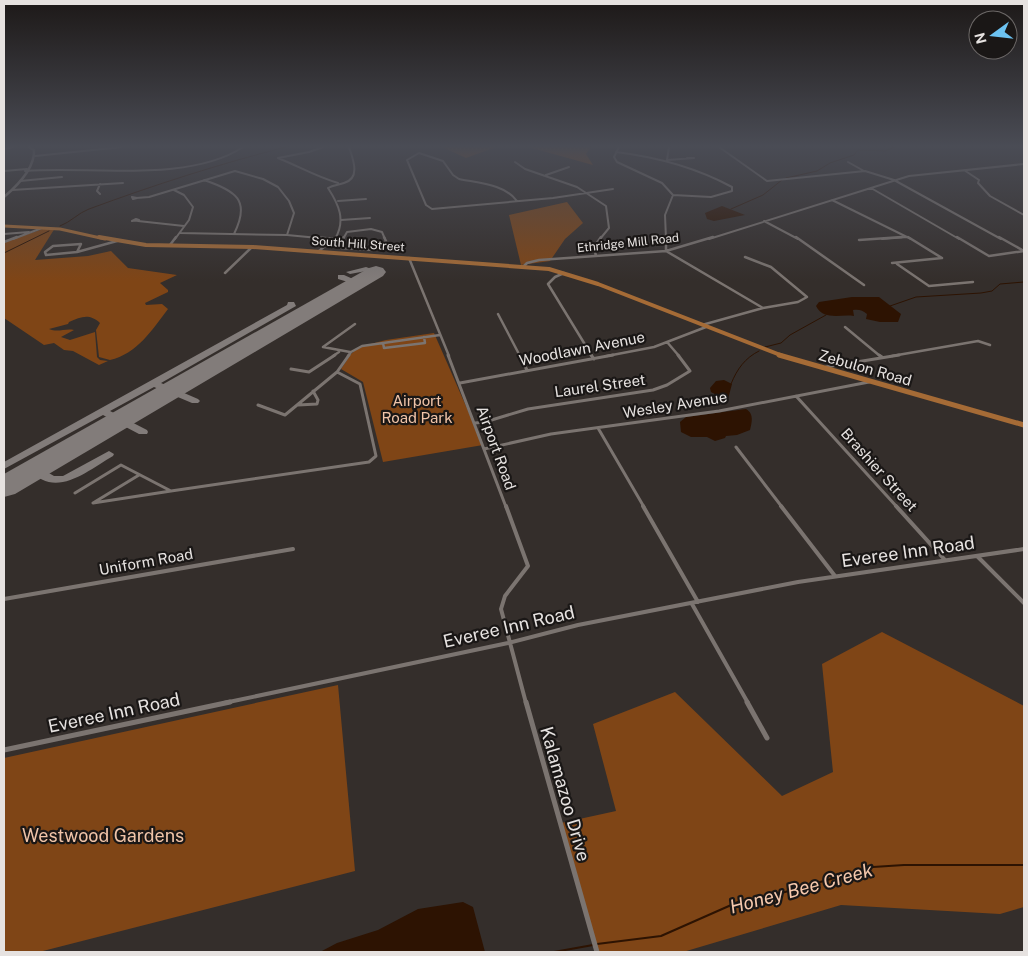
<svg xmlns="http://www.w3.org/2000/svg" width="1028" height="956" font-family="'Public Sans',sans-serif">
  <rect width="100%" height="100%" fill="#342e2b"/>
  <path fill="#7f4516" d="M442,147H496L466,158Z
    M528,147H591L586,154L593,165Z
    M567,202L583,223L565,239L550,261L521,265L509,215Z
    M46,228H55L35,260L88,256L111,251L128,268L177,275L160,283L168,290V292L145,303L146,305L162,304L168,309C152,330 137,354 110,360L99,357L96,330L100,323C89,313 81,317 69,322L68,324L49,329C58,333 65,328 74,330L61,337L70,340L95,332L97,357L100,360L108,361L99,365L73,351L64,350L54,343L44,345L4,318V242Z
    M434,333L483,445L383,462L363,382L341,369L351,354L359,347L386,340Z
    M882,632L1024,706V907L1000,914L841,905L683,952H595L561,823L616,811L593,724L675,692L782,796L833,772L822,664Z
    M338,685L355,871L39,952H4V758Z"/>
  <path fill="#2d1302" d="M722,206L745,215L714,221L707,219L705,213Z
    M852,297H879L901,314L898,322H880L866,319L867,314C863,310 858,309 853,310L854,316C840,314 824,321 816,306L819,302Z
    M724,380L732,384L728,399H724L711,392L710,388L716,381Z
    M746,409C754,414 752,421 750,430L737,435L726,436L725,438L715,441L707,437H691L681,432L680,422L686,417Z
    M463,902L473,907L485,952H320L337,943L378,930L418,909Z"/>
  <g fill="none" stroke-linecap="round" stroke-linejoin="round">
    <path stroke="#2d1302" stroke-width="1" d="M786,178L817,171L830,163L854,155L858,150L885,151L895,147
      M731,209L763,195L782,180
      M60,226C71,222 78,213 89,209C154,185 219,164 286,147
      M4,253L49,231
      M890,306L916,297L981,293L992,291L1000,284L1024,282
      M765,347L781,343L790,335L826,315
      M731,384C737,369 745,358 759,351"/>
    <path stroke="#2d1302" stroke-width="2" d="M597,944L661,936L738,902L778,894L873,867L904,865H1024
      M554,952L593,945"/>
    <path fill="#827c7a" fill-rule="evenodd" d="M366,267L380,272L376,274L366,271L350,274L346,272Z
      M338,275H344L362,283L358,285L338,279Z
      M288,302H294L296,306L161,383L198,399L200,401L198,403H192L154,387L110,411L147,430L148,432L147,434H139L103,415L4,469V462L287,305Z
      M109,451L114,454L113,456C87,471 55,500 29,469L35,465L54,476H63Z"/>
    <path fill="#827c7a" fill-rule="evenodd" d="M376,266L383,268L386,272L383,276L15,494L4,497V474L369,268Z"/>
    <path stroke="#7b7470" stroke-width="2" d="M323,147L309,152L278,158C298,166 317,177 338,183
      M619,147L614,157L617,162L662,183L673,195L665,215L666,239
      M669,147L667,160L694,158H687
      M719,147L767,181L865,171L894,180L1001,239
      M4,149L13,147
      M616,152C657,157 695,167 732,187V191L711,197L673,195
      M35,156L122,147
      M515,162L525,169L577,187L606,206L609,228L600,239
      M848,162L864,171
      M964,170L979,180L978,183L990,196L1024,215
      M4,171L27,169
      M25,171C89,166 189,183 243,147
      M546,175L569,167
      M204,180C236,191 251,200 234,234
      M20,181L62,177
      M100,184L97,191L100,194
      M871,188L959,239
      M12,190L123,183
      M174,190L184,195L193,207L189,220L175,239
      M132,197L137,198L133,199Z
      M136,198L149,197L235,171L263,179L278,187L289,201L294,213L287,235
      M832,200L911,239
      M338,201L366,199
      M517,201C505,184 478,183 459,179L453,175L443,161L419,153L407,160L426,205L432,209L553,198L613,189
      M136,219L139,220L132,221Z
      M341,220L370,218
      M138,221L184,226
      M764,221L798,239
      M180,233L287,235L329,239
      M4,234L29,232
      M13,239L42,228
      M335,239C346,220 339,205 328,188C333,185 338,185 344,183C361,178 353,159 349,147
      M343,239L347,232L371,229L382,232L385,239
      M709,239L909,176L1024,164
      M882,239L907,237"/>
    <path stroke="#7b7470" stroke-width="2.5" d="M314,237L335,239
      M344,237L335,245L341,248L374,250L386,241L384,237
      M666,237V251L763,308
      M796,237L864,285
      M908,237L942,258
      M957,237L989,256L1024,251
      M999,237L1024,251
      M859,240L902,237
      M4,242L17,237
      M81,244L77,252L46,255L45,252L53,246Z
      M170,245L176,237
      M319,251L336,237
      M77,252L117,241
      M596,256L594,247L601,237
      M409,258L449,356
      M892,263L942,258
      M897,264L929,286L973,282
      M524,266L527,263L539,260L666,251L713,237
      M225,273L252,247
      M564,273L555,277L548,284L592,356
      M498,314L520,356
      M702,325L763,308L798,302L807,297L771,267L745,257
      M845,327L880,356
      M667,342L679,356
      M383,343L384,348L425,343L424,337
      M350,352L323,347L355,324
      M333,356L339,352
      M348,356L351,352L362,346L440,335
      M607,356L654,347L706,327
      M892,356L978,341L990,345"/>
    <path stroke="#7b7470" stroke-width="3" d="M448,355L506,507
      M519,355L527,370
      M591,355L594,359
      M879,355L882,357
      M826,367L899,355
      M291,369L309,372L335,355
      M460,383L613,355
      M796,396L897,507
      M258,405L285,415L337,372
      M298,405L317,404L318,400L313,391
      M475,423L485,422L528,409L653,390L667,385L690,371L678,355
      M598,428L644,507
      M736,447L782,507
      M484,449L551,434L719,411L869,382
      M139,475L93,503L171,491
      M75,493L121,465L171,491L369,462L376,456L360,384L337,372L349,355"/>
    <path stroke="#7b7470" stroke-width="4" d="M506,506L528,566L505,596L501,609L526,703
      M643,506L698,602
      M781,506L835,576
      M896,506L945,560
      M977,556L1024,603
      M4,599L293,549
      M692,604L748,703
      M224,703L508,643L578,625L798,582L1024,549"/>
    <path stroke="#7b7470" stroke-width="5" d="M526,702L597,952
      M747,702L767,738
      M4,750L230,702"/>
    <path stroke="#7b7470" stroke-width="2.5" d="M4,197C17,186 35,168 34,150L29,147"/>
    <path stroke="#a56b36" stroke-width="3" d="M4,226L60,229L105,239"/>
    <path stroke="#a56b36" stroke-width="4" d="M99,237L146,245L253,247L549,269L598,284L783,356"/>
    <path stroke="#a56b36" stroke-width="5" d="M779,355L1024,425"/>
  </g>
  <linearGradient id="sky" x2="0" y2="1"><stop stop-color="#1d1918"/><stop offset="0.52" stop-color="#4a4c55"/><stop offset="1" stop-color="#4a4c55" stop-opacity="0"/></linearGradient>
  <rect width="1028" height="281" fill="url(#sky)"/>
  <g text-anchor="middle" stroke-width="4.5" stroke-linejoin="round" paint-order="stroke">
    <g font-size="12" fill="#e6e2e0" stroke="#1a1716">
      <text transform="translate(628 243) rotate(-6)" y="4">Ethridge Mill Road</text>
      <text transform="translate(358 244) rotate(4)" y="4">South Hill Street</text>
    </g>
    <g font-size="15" fill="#e6e2e0" stroke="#1a1716">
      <text transform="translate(582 349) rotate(-11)" y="5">Woodlawn Avenue</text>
      <text transform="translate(865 368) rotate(16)" y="5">Zebulon Road</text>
      <text transform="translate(600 386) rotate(-8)" y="5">Laurel Street</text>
      <text transform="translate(675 405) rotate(-9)" y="5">Wesley Avenue</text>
      <text transform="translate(496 448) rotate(70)" y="5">Airport Road</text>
      <text transform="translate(879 470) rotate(48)" y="5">Brashier Street</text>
      <text transform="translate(146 562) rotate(-10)" y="5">Uniform Road</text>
    </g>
    <g font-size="15" fill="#f0c4a8" stroke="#1a1716">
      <text x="417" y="406">Airport<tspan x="417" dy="17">Road Park</tspan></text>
    </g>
    <g font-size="18" fill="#e6e2e0" stroke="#1a1716">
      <text transform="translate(908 552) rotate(-8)" y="6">Everee Inn Road</text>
      <text transform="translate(509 627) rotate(-13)" y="6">Everee Inn Road</text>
      <text transform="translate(114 713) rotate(-12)" y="6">Everee Inn Road</text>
      <text transform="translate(565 794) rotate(74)" y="6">Kalamazoo Drive</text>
    </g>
    <g font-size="18" fill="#f0c4a8" stroke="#1a1716">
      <text x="103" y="842">Westwood Gardens</text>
    </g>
    <g font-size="19" font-style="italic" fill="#f5c8ac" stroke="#1a1716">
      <text transform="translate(801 888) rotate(-15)" y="7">Honey Bee Creek</text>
    </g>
  </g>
  <rect width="1028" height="956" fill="none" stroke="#e6e2e0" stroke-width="10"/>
  <g transform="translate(993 35) rotate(255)"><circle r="24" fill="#1a1716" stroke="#6c6867"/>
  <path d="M0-4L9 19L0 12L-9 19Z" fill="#6cc3f2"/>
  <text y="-8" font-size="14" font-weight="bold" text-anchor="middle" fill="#e6e2e0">N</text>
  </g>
</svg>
